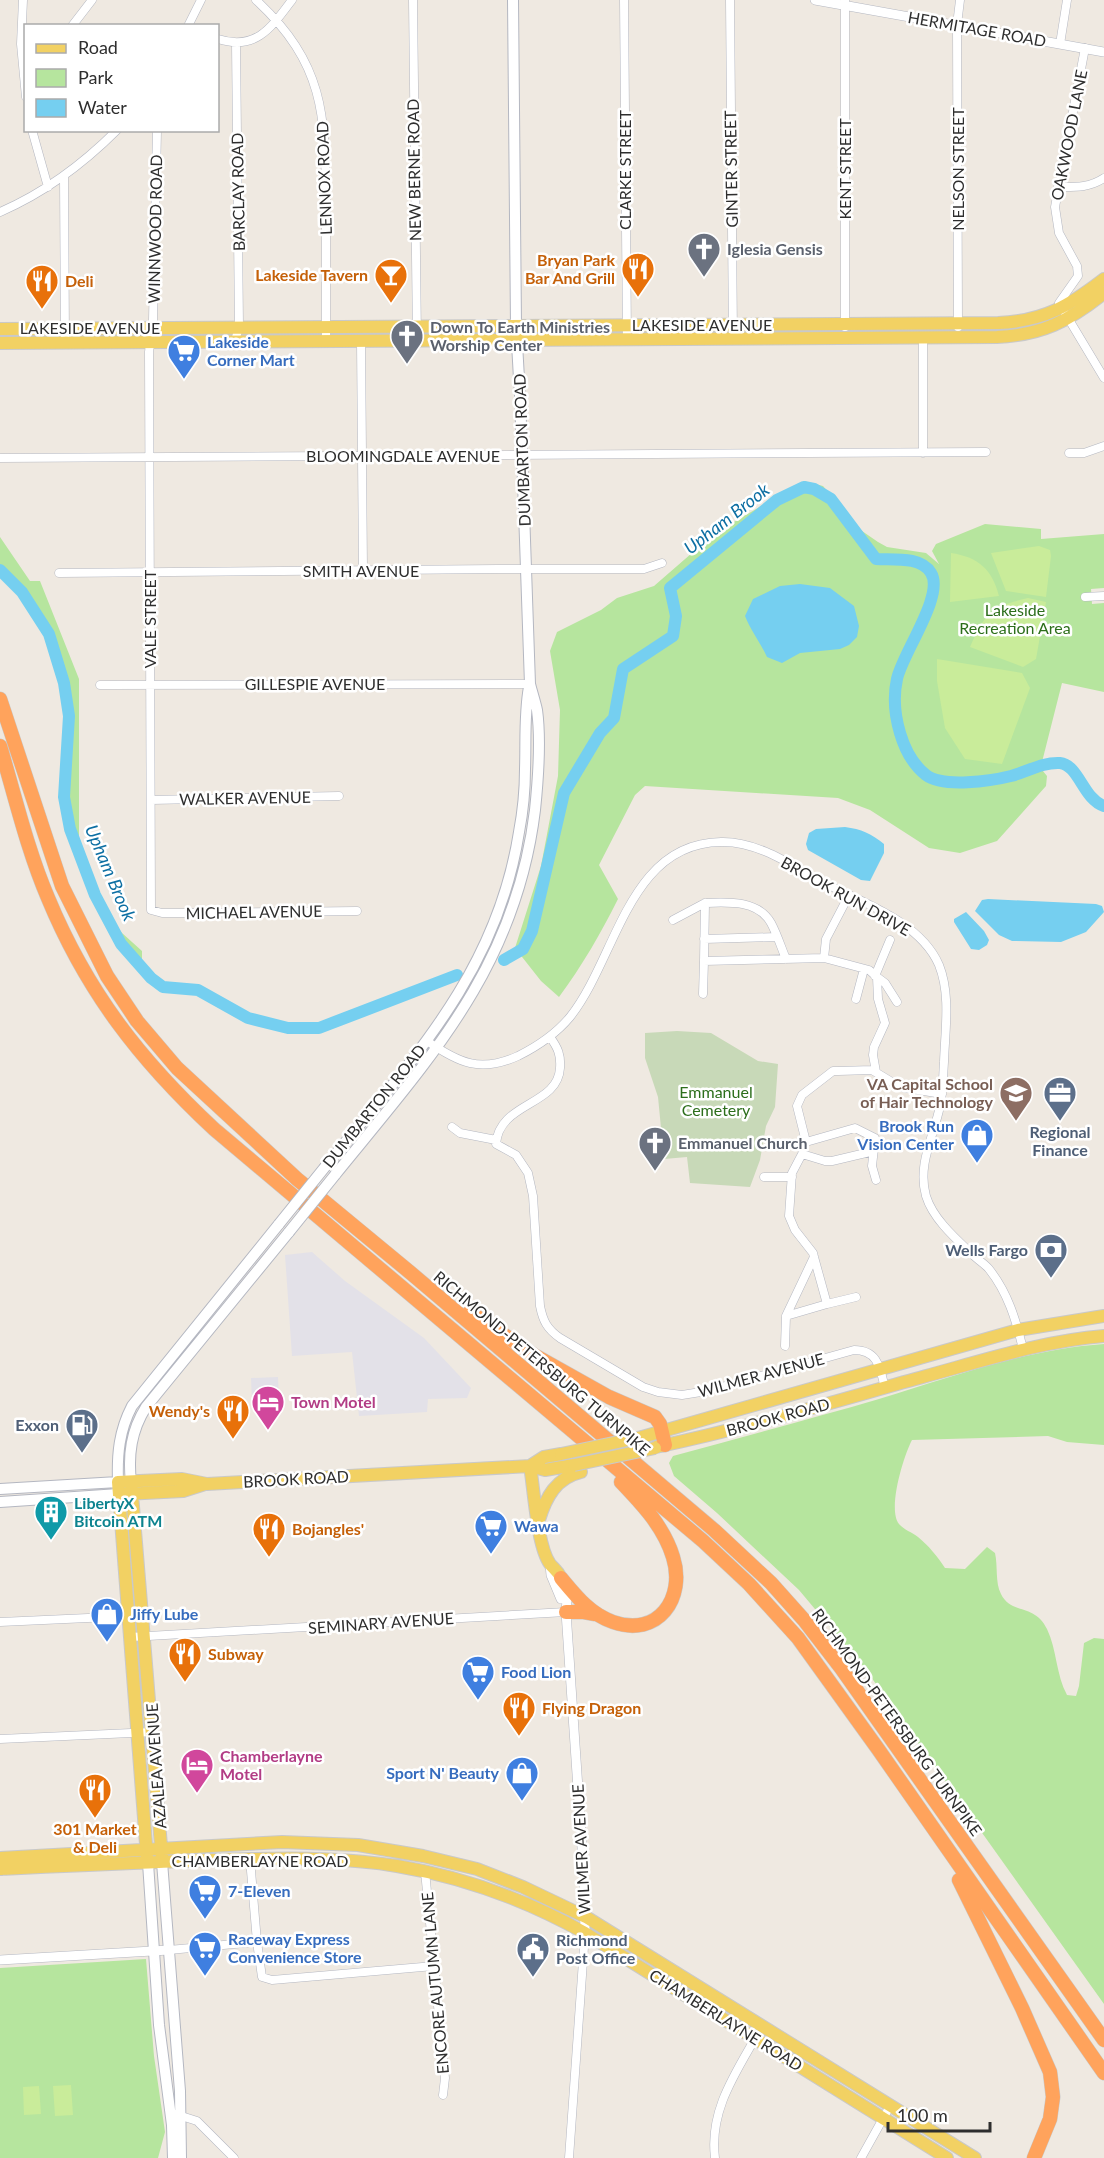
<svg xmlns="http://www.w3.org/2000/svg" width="1104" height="2158" font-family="Lato,sans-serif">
  <rect width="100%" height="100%" fill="#efe9e1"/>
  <path fill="#e3e1e8" d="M312,1252L345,1281L424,1338L471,1388L467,1398L428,1399L427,1412L359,1416L352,1352L292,1356L285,1255Z
    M278,1377L279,1401L252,1402L251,1378Z"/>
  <path fill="#b6e59e" d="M804,481L823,486L862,531L878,542L887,547L926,553L939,564L932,551L936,544L985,524L1041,529V539L1104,534V588L1091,589L1092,604L1104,603V692L1062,683L1042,762L1038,765L1047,776L1046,786L997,841L960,853L929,848L870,810L838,798L645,786L635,795L599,865L618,899C601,933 582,966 559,997L541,981L515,948L541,866L558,776L560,710L550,651L557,632L601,610L617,598L654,586L715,533Z
    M0,537L30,581H40L79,679V849L100,899L110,918L122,933L142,951V965C114,948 65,843 64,809C63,786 66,764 68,741C70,726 75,711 71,696C67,676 55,660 48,641C46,634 48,626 44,619C32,601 15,588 0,573Z
    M1104,1344V1445L1067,1442L1048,1436L912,1440C904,1455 887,1509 899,1524C904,1530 912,1532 918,1537C929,1546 937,1556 945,1568L965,1569L987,1547L995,1553C998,1566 995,1583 1001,1594C1011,1615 1035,1603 1047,1629C1057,1650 1056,1675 1067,1695L1076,1696L1079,1686L1084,1643L1094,1638L1104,1639V2004L866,1670L799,1590L717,1513L674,1476L669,1463L673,1456C741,1437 811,1419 879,1399C952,1377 1027,1349 1104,1344Z
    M146,1959L154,2056L165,2132L158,2158H0V1968Z"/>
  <path fill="#c8d9b8" d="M677,1031L711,1033L758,1061L778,1064L775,1107L766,1126L760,1160L750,1187L690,1183L687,1157L664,1159L658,1097L645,1058V1033Z"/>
  <path fill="#c9ec9a" d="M1039,546L1050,550L1051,556L1046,597L1006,591L991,553Z
    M951,553C978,557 992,569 999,596L950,602Z
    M1028,598L1046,602L1036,659L1023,667L970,647C986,612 990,607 1028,598Z
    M937,659L1022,673L1030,688L1002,764L965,759L945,728L937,681Z
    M71,2085L73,2115L55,2116L53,2086Z
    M39,2086L41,2114L24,2115L23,2087Z"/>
  <path fill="#75cff0" d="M800,584L830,588L854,606L859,626L857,637L849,645L840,649L800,653L782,663L767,657C760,642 751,631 745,616L753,599L780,586Z
    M845,827C861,829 872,834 884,844V853L870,881L861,880L808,850L806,844L809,833L816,829Z
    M988,899L1096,904L1102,906L1104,912L1086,932L1061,942L1012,941L999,935L975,911L982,900Z
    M966,912L984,931L989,940L987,945L979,950L971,949L954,922V919Z"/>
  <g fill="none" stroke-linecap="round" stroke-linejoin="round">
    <path stroke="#75cff0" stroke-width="12" d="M0,570L22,592L49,634L64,683L69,716L64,797L70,829L95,895L121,944L151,978L163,987L198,990L248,1018L288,1028H319L457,975
      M504,960L523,949L532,931L564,793L600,733L614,718L623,669L673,636L676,616L670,588L777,500L804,487L814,489L831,499L876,559C893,560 921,556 931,573C945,595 902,654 897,679C893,697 895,716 900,733C905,750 912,764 926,775C943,788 991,781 1011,776C1027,772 1042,762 1060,763C1079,765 1083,799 1104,806"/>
    <g stroke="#b4b7c1" stroke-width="9">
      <path id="minor" d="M23,0L21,44L26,97
        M256,0C327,66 325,118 326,208C326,252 326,296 326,341
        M413,0L417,340
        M624,0L627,339
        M730,0L733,339
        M845,0V327
        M72,26L92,0
        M188,26L201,0
        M218,39C256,51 271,28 292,0
        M1060,44L1067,0
        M1085,48L1055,207L1059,233L1077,266L1078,276L1059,303L1104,378
        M32,130L48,187
        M157,130L153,320L149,352L151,910L162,913H184L357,911
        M64,177L65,343
        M1058,187C1075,187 1089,188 1104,178
        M0,212C44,193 82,165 117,130
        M958,327L957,25L960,0
        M235,341L239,327L236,43
        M361,341L363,571
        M923,453V338
        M1069,453H1084L1104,446
        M0,458L986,452
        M59,573L498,569H644L662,563
        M1085,597L1104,596
        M100,685L530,684
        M151,800L339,796
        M849,895L826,939L824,958L869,970L877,977L878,999L885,1023L874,1047L873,1055L876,1072
        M673,920L705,903
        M704,939L777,937
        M786,959C781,947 777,934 771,923C758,900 728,902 705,903L704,961L824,958
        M875,976L890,940
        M877,977L885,983L897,1002
        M703,994L704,961
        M856,999L864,969
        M550,1037C558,1048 561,1055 560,1068C558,1106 499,1102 496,1144L516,1155L528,1173L533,1196L540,1306C543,1321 547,1329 560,1338L643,1387L658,1392L682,1395L707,1391L854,1350C878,1350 880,1368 885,1388
        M427,1041C459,1063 480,1073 518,1056C538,1046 555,1035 570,1017C617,958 628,843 721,842C759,841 794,867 826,884C865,903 921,923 939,965C951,995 945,1030 944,1062C943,1076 943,1092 940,1106C934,1136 917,1164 926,1196C933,1219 956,1239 973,1255C978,1260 985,1264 989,1269C1008,1293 1016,1320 1023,1349
        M452,1127L460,1133L496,1140
        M874,1148L872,1166L876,1180
        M764,1177H792
        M814,1257L786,1316L827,1304L814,1257L813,1253L795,1230L789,1216L792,1173L802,1154L825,1161H832L870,1152L876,1142L875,1138L855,1128L806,1142L797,1106L802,1095L833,1071H838L872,1070L900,1087L942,1094
        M827,1304L856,1297
        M785,1346L786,1316
        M0,1622L132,1616
        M131,1637L566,1612
        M0,1739L153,1732
        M250,1859L257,1942L262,1977L272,1980L434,1966
        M425,1871L445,2078L443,2095
        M169,1950L257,1942
        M175,2114L197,2121L234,2158
        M569,2158L585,1933
        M715,2158C709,2111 735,2074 757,2035
        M861,2158L890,2106"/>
    </g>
    <g stroke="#b4b7c1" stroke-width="10">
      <path id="tertiary" d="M815,0L1104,52
        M550,1564L551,1575L561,1599
        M563,1583L567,1600L566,1612L584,1877L585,1933
        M0,1960L169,1950"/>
    </g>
    <g stroke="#b4b7c1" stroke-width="12">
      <path id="secondary" d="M325,1167C411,1061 497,973 519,832C523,811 525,790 525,769C526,741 524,714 529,687
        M335,1175C430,1058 516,967 535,810C538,781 541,739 537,710C535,701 532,692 530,684L520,396L516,326L513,0
        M131,1482C128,1455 131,1431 146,1407L289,1232
        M0,1489L118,1482C117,1454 119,1431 132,1406L279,1224
        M0,1502L119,1494
        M162,1862L180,2091L181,2158
        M148,1863L159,2025L172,2125L173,2158"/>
    </g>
    <g stroke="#c9c9c9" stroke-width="14">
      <path id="primary" d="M0,329L998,323C1044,321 1069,306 1104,279
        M0,343L997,337C1042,335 1069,321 1104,293
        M642,1437L1018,1330L1104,1316
        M656,1447C747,1428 836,1401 926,1376C985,1360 1043,1341 1104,1336
        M530,1466C534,1489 537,1546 550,1564C554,1569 558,1571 561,1578
        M530,1466L544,1457L561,1454
        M131,1482L162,1858
        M125,1494L183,1491L205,1484
        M539,1520C546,1497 556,1478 581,1472
        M147,1857L118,1482L182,1479L207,1484L530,1466L545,1470L574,1465
        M0,1858L282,1842L358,1845L423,1856L477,1869L523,1887L586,1917L975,2158
        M0,1869C84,1865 167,1861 251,1859C300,1858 348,1858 397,1866C464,1877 526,1900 585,1933L947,2158"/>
    </g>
    <g stroke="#c9c9c9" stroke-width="15">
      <path id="motorway" d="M0,699L62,886L107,976L137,1021L177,1068L297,1179L412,1274L714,1530L771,1583L804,1620L841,1668L1104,2040
        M0,746C15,796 27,849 48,898C87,992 140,1060 214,1129L703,1541L749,1584L798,1638L878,1749L1104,2073
        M470,1312L534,1355L609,1397L655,1417L660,1424L665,1445
        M561,1578C576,1596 590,1614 613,1622C658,1638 686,1598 673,1557C664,1527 642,1504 621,1482
        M566,1612H584L595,1614
        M959,1880L1022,2008L1050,2072L1053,2097L1050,2119L1034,2158"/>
    </g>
    <use href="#minor" stroke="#fff" stroke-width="8"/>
    <use href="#tertiary" stroke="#fff" stroke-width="9"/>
    <use href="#secondary" stroke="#fff" stroke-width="10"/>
    <use href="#primary" stroke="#f2d163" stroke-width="12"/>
    <use href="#motorway" stroke="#ffa35c" stroke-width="14"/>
    <g stroke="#b4b7c1" stroke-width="12" stroke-linecap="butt">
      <path id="secondary-bridge" d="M279,1224L325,1167
        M289,1232L335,1175"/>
    </g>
    <g stroke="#c9c9c9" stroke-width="14" stroke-linecap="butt">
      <path id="primary-bridge" d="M561,1454L642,1437
        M574,1465L655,1448"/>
    </g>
    <use href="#secondary-bridge" stroke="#fff" stroke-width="10"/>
    <use href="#primary-bridge" stroke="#f2d163" stroke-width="12"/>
  </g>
  <defs>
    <g id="church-pin" transform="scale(1.725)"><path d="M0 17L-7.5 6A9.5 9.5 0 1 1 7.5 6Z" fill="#6b7280" stroke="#fff"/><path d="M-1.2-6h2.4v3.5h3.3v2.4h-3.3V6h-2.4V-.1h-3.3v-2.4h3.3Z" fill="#fff"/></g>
    <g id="restaurant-pin" transform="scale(1.725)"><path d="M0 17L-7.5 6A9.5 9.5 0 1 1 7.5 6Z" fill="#e8710a" stroke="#fff"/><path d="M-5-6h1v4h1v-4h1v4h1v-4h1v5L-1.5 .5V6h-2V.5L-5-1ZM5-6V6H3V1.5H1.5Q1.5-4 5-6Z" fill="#fff"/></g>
    <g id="bar-pin" transform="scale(1.725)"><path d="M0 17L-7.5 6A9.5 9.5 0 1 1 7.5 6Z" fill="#e8710a" stroke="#fff"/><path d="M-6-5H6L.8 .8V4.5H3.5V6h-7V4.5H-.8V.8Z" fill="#fff"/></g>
    <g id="supermarket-pin" transform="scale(1.725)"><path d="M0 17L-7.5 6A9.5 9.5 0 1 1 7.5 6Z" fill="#3f7fe0" stroke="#fff"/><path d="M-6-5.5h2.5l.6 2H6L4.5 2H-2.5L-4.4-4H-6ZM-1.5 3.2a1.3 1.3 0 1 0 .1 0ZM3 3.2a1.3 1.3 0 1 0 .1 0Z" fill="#fff"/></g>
    <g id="school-pin" transform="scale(1.725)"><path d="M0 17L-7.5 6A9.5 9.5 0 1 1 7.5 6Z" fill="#8d6e63" stroke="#fff"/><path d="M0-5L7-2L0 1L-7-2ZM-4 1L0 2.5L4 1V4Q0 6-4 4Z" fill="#fff"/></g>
    <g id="office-pin" transform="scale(1.725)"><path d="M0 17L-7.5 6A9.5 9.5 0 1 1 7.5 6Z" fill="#5c6f8a" stroke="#fff"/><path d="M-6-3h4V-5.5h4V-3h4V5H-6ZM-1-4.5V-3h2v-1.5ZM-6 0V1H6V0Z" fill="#fff"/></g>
    <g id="shop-pin" transform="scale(1.725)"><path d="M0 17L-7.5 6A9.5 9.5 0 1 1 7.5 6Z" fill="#3f7fe0" stroke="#fff"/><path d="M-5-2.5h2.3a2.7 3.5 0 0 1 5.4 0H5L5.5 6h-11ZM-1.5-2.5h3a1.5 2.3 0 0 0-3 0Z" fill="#fff"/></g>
    <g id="bank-pin" transform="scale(1.725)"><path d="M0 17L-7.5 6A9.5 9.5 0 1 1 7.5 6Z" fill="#5c6f8a" stroke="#fff"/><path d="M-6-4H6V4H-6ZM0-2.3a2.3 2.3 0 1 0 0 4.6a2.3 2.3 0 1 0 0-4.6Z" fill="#fff"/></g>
    <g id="hotel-pin" transform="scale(1.725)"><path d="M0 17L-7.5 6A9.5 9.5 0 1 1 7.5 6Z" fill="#d1479c" stroke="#fff"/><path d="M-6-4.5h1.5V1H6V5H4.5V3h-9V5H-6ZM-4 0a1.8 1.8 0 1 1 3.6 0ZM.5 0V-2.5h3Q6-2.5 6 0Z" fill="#fff"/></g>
    <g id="fuel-pin" transform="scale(1.725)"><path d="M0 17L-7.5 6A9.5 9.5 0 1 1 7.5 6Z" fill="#5c6f8a" stroke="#fff"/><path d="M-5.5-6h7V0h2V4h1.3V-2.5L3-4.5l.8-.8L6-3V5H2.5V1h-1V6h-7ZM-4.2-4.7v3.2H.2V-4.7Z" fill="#fff"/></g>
    <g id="building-pin" transform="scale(1.725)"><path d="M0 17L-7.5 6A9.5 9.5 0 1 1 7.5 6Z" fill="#0f9aa8" stroke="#fff"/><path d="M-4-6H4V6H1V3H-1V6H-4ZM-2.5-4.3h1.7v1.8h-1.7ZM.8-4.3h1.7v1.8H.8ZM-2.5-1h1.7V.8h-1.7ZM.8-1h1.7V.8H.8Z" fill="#fff"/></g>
    <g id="civic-pin" transform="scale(1.725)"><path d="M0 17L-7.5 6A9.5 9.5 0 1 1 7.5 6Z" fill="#5c6f8a" stroke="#fff"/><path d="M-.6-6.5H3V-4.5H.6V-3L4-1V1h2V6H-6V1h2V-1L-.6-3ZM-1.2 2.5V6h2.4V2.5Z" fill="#fff"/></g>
  </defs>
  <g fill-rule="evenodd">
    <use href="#church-pin" x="704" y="249"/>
    <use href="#restaurant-pin" x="638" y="269"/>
    <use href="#bar-pin" x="391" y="275"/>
    <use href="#restaurant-pin" x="42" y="281"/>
    <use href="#church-pin" x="407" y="336"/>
    <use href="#supermarket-pin" x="184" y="351"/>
    <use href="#school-pin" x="1016" y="1093"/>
    <use href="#office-pin" x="1060" y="1093"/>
    <use href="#shop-pin" x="977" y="1135"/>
    <use href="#church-pin" x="655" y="1143"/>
    <use href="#bank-pin" x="1051" y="1250"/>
    <use href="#hotel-pin" x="268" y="1402"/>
    <use href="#restaurant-pin" x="233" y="1411"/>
    <use href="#fuel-pin" x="82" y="1425"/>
    <use href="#building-pin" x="51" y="1512"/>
    <use href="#supermarket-pin" x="491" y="1526"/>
    <use href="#restaurant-pin" x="269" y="1529"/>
    <use href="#shop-pin" x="107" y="1614"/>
    <use href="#restaurant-pin" x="185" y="1654"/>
    <use href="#supermarket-pin" x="478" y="1672"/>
    <use href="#restaurant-pin" x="519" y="1708"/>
    <use href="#hotel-pin" x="197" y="1765"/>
    <use href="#shop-pin" x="522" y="1773"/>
    <use href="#restaurant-pin" x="95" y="1790"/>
    <use href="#supermarket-pin" x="205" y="1891"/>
    <use href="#supermarket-pin" x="205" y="1948"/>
    <use href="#civic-pin" x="533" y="1949"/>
  </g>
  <g text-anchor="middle" stroke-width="5" stroke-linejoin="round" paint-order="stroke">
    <g font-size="16" fill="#2e2e2e" stroke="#fff">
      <text transform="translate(977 29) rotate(10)" y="6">HERMITAGE ROAD</text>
      <text transform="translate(1069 135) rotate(-79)" y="6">OAKWOOD LANE</text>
      <text transform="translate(731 169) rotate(-91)" y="6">GINTER STREET</text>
      <text transform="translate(845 169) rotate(-90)" y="6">KENT STREET</text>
      <text transform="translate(958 169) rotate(-90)" y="6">NELSON STREET</text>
      <text transform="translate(414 170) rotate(-91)" y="6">NEW BERNE ROAD</text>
      <text transform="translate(625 170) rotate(-90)" y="6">CLARKE STREET</text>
      <text transform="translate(324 178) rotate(-92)" y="6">LENNOX ROAD</text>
      <text transform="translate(238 192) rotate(-91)" y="6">BARCLAY ROAD</text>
      <text transform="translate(155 229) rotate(-89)" y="6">WINNWOOD ROAD</text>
      <text x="702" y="331">LAKESIDE AVENUE</text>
      <text x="90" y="334">LAKESIDE AVENUE</text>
      <text transform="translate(522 450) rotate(-92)" y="6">DUMBARTON ROAD</text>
      <text x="403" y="462">BLOOMINGDALE AVENUE</text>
      <text x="361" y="577">SMITH AVENUE</text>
      <text transform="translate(150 619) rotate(-90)" y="6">VALE STREET</text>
      <text x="315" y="690">GILLESPIE AVENUE</text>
      <text transform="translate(245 798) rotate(-1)" y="6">WALKER AVENUE</text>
      <text transform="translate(846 896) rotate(29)" y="6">BROOK RUN DRIVE</text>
      <text transform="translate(254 912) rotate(-1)" y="6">MICHAEL AVENUE</text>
      <text transform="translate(374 1106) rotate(-51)" y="6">DUMBARTON ROAD</text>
      <text transform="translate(542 1363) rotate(40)" y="6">RICHMOND-PETERSBURG TURNPIKE</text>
      <text transform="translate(761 1375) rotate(-15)" y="6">WILMER AVENUE</text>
      <text transform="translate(778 1417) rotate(-15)" y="6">BROOK ROAD</text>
      <text transform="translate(296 1479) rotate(-3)" y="6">BROOK ROAD</text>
      <text transform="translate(381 1623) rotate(-4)" y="6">SEMINARY AVENUE</text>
      <text transform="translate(897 1722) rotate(54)" y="6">RICHMOND-PETERSBURG TURNPIKE</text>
      <text transform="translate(156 1766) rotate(-94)" y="6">AZALEA AVENUE</text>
      <text transform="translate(581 1849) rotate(-93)" y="6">WILMER AVENUE</text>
      <text x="260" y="1867">CHAMBERLAYNE ROAD</text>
      <text transform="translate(435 1983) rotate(-95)" y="6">ENCORE AUTUMN LANE</text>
      <text transform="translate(726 2020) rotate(32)" y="6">CHAMBERLAYNE ROAD</text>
    </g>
    <g font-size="16" font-weight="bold" fill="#5b616d" stroke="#fff" text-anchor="start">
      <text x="727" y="255">Iglesia Gensis</text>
      <text x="430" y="333">Down To Earth Ministries<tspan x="430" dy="18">Worship Center</tspan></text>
      <text x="678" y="1149">Emmanuel Church</text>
    </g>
    <g font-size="16" font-weight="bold" fill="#c56008" stroke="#fff" text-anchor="start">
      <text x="615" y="266" text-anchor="end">Bryan Park<tspan x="615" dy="18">Bar And Grill</tspan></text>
      <text x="368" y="281" text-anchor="end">Lakeside Tavern</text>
      <text x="65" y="287">Deli</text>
      <text x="210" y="1417" text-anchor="end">Wendy's</text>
      <text x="292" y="1535">Bojangles'</text>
      <text x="208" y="1660">Subway</text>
      <text x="542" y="1714">Flying Dragon</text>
      <text x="95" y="1835" text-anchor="middle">301 Market<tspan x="95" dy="18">&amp; Deli</tspan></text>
    </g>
    <g font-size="16" font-weight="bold" fill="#366cbe" stroke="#fff" text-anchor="start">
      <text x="207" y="348">Lakeside<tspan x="207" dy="18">Corner Mart</tspan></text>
      <text x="954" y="1132" text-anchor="end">Brook Run<tspan x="954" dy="18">Vision Center</tspan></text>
      <text x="514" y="1532">Wawa</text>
      <text x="130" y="1620">Jiffy Lube</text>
      <text x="501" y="1678">Food Lion</text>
      <text x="499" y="1779" text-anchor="end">Sport N' Beauty</text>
      <text x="228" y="1897">7-Eleven</text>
      <text x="228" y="1945">Raceway Express<tspan x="228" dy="18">Convenience Store</tspan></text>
    </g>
    <g font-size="16" fill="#2c6e1b" stroke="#fff">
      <text x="1015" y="616">Lakeside<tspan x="1015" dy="18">Recreation Area</tspan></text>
      <text x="716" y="1098">Emmanuel<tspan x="716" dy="18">Cemetery</tspan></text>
    </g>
    <g font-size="16" font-weight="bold" fill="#785e54" stroke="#fff" text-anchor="end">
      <text x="993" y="1090">VA Capital School<tspan x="993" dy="18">of Hair Technology</tspan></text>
    </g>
    <g font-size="16" font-weight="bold" fill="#4e5e75" stroke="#fff" text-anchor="end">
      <text x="1060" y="1138" text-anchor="middle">Regional<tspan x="1060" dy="18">Finance</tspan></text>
      <text x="1028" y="1256">Wells Fargo</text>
      <text x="59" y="1431">Exxon</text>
      <text x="556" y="1946" text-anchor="start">Richmond<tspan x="556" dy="18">Post Office</tspan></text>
    </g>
    <g font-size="16" font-weight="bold" fill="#b23c85" stroke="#fff" text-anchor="start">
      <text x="291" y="1408">Town Motel</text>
      <text x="220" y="1762">Chamberlayne<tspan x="220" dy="18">Motel</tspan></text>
    </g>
    <g font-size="16" font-weight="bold" fill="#0d838f" stroke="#fff" text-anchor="start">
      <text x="74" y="1509">LibertyX<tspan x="74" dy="18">Bitcoin ATM</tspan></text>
    </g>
    <g font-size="18" font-style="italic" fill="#0d6fa3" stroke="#fff">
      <text transform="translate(727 519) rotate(-38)" y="6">Upham Brook</text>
      <text transform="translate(110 873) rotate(67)" y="6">Upham Brook</text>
    </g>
  </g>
  <rect x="24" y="24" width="195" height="108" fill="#ffffff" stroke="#ababab" stroke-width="1.5"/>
  <rect x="36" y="44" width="30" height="9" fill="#f2d163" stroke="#ababab" stroke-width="1.5"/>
  <text x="78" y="54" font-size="18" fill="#2e2e2e">Road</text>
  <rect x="36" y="69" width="30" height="18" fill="#b6e59e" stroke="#ababab" stroke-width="1.5"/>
  <text x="78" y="84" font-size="18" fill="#2e2e2e">Park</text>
  <rect x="36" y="99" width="30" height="18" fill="#75cff0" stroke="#ababab" stroke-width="1.5"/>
  <text x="78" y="114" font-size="18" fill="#2e2e2e">Water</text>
  <path d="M888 2122v9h102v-9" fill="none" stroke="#2e2e2e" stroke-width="3"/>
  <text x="897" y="2122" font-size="18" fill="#2e2e2e" stroke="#ffffff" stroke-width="4.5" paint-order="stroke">100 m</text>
</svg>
